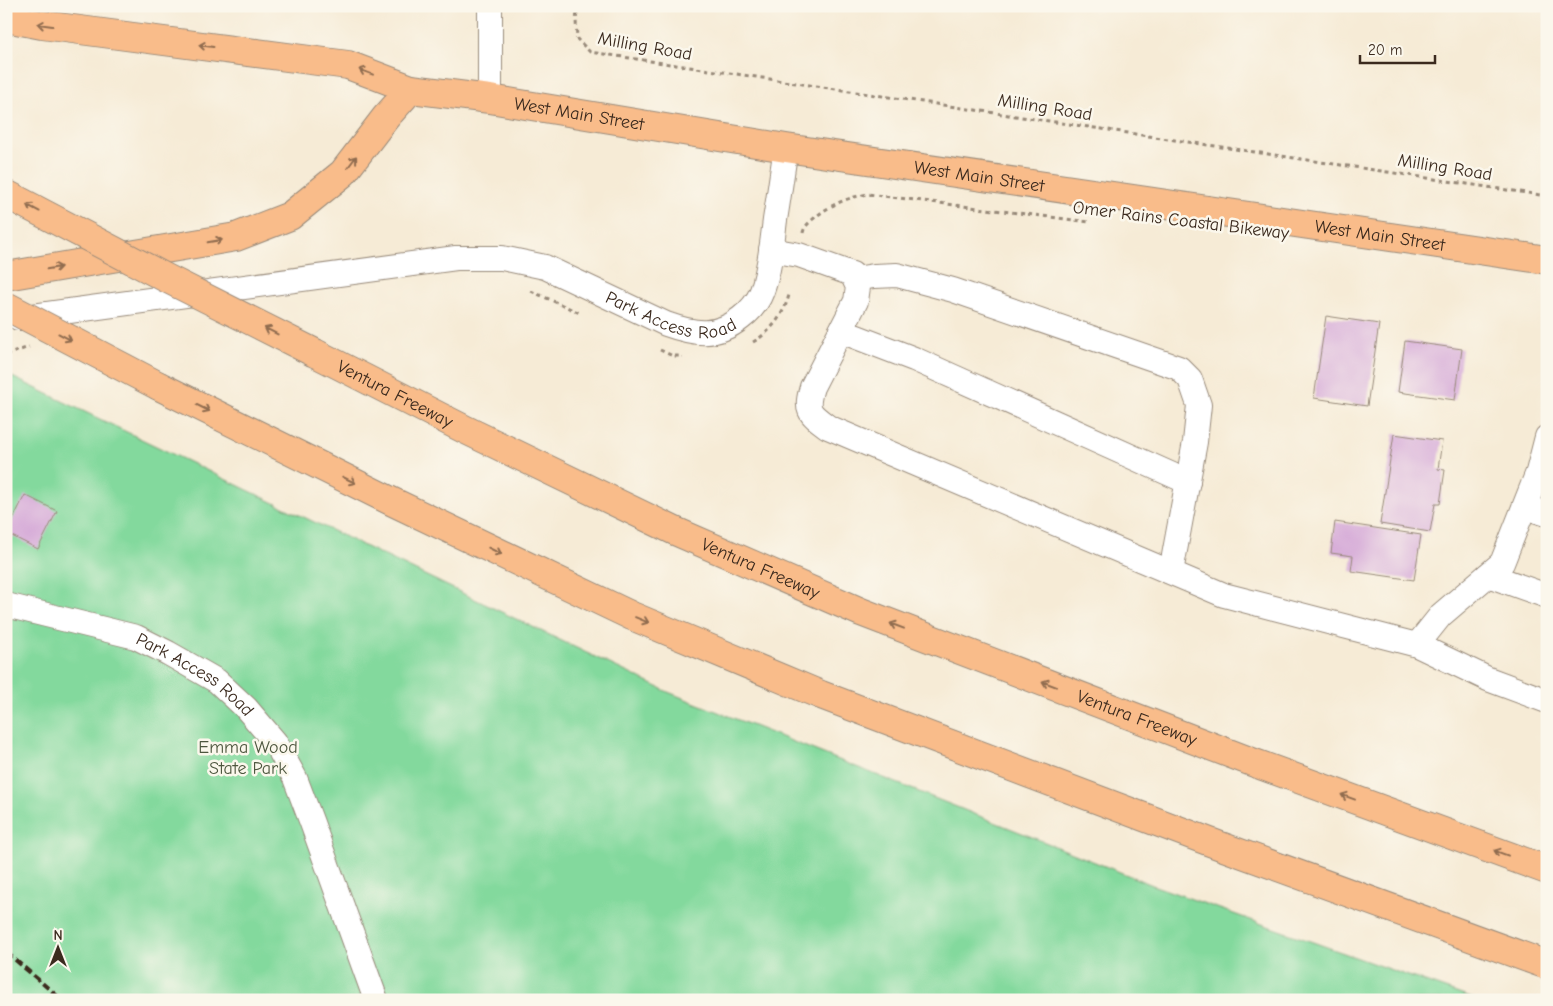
<svg xmlns="http://www.w3.org/2000/svg" width="1553" height="1006" font-family="'Comic Neue',sans-serif">
  <rect width="100%" height="100%" fill="#fbf7ec"/>
  <filter id="ink" filterUnits="userSpaceOnUse"><feTurbulence type="fractalNoise" baseFrequency=".02" numOctaves="2"/><feDisplacementMap in="SourceGraphic" scale="10" xChannelSelector="R" yChannelSelector="G"/><feConvolveMatrix kernelMatrix="1 2 1 2 8 2 1 2 1" color-interpolation-filters="sRGB"/></filter>
  <filter id="wash" filterUnits="userSpaceOnUse"><feTurbulence type="fractalNoise" baseFrequency=".0096" numOctaves="4" result="noise"/><feDisplacementMap in="SourceGraphic" scale="20" xChannelSelector="R" yChannelSelector="G"/><feGaussianBlur stdDeviation="1.12" result="paint"/><feColorMatrix in="noise" values="0 0 0 0 0 0 0 0 0 0 0 0 0 0 0 0 0 1.4 0 .05"/><feComposite in="paint" operator="in"/></filter>
  <g filter="url(#wash)">
    <rect width="100%" height="100%" fill="#f6ebd6"/>
    <path fill="#83d99d" stroke="#5f825e" d="M6,374L668,692L1155,886L1476,1000H6Z"/>
    <g id="blocks">
      <path fill="#d6aad8" d="M1326,316L1379,324L1367,406L1314,398Z
        M1405,341L1462,349L1455,400L1398,392Z
        M1394,434L1442,441L1438,469L1445,470L1440,504H1435L1430,532L1380,524Z
        M25,495L57,511L38,549L6,533Z
        M1335,522L1421,535L1414,580L1351,571L1353,556L1331,553Z"/>
    </g>
  </g>
  <g filter="url(#ink)">
    <use href="#blocks" fill-opacity="0" stroke="#988a7a" stroke-width="1"/>
    <g fill="none" stroke-linecap="round" stroke-linejoin="round">
      <g stroke="#988a7a" stroke-width="26">
        <g id="minor">
          <path d="M490,99V6"/>
          <path d="M771,250L799,255L852,274L858,287L856,301L812,387C805,411 809,413 828,427L1224,595L1417,645L1441,615L1502,563L1538,472L1547,437"/>
          <path d="M855,279L874,276L897,275L953,290L1179,368L1190,379L1199,405L1195,442L1171,572"/>
          <path id="s1" d="M18,318L456,258H502L545,267L666,324C694,334 716,338 741,318C750,311 758,302 762,291C770,269 772,243 775,220C779,196 782,172 786,148"/>
          <path d="M841,331L914,359L1188,482"/>
          <path d="M1525,507L1547,514"/>
          <path d="M1488,575L1547,596"/>
          <path id="s2" d="M6,605L136,637L168,653L217,681L246,708L275,742L295,778L312,823L376,1000"/>
          <path d="M1417,645L1488,679L1547,701"/>
        </g>
      </g>
      <g stroke="#988a7a" stroke-width="30">
        <g id="major">
          <path id="s3" d="M411,89L490,99L786,148L1547,260"/>
        </g>
      </g>
      <g stroke="#988a7a" stroke-width="30">
        <g id="highway">
          <path d="M6,18L42,25L348,65L411,89L386,117L343,173L290,216L236,237L6,276"/>
          <path id="s4" d="M315,353L464,429L675,531L861,612L1252,762L1547,870"/>
          <path d="M159,386L391,501L632,616L821,695L1218,845L1547,965"/>
        </g>
      </g>
      <path stroke="#988a7a" stroke-width="3" stroke-dasharray="4 4" stroke-linecap="butt" d="M578,6L576,20L577,39L590,52L1547,196
        M803,233C804,227 808,224 812,220C829,205 846,198 868,194L1089,222
        M531,291L582,314
        M753,342C771,332 784,314 789,295
        M660,350L673,356H683
        M6,355L29,347"/>
      <use href="#minor" stroke="#fff" stroke-width="24"/>
      <use href="#major" stroke="#f9bc8a" stroke-width="28"/>
      <use href="#highway" stroke="#f9bc8a" stroke-width="28"/>
      <path stroke="#3b2a1e" stroke-width="4" stroke-dasharray="8 4" stroke-linecap="butt" d="M6,952L62,1000"/>
      <g stroke="#988a7a" stroke-width="30" stroke-linecap="butt">
        <path id="highway-bridge" d="M6,194L168,279L315,353
          M6,306L159,386"/>
      </g>
      <use href="#highway-bridge" stroke="#f9bc8a" stroke-width="28"/>
    </g>
    <defs><path id="oneway-shaft" d="M-6 0H5M1.5-3L5.5 0L1.5 3" fill="none" stroke-width="1.6" stroke-linecap="round" stroke-linejoin="round" transform="scale(1.25)"/></defs>
    <g stroke="#906c4f">
      <use href="#oneway-shaft" transform="translate(45 25) rotate(-172)"/>
      <use href="#oneway-shaft" transform="translate(206 46) rotate(-173)"/>
      <use href="#oneway-shaft" transform="translate(366 72) rotate(-159)"/>
      <use href="#oneway-shaft" transform="translate(352 162) rotate(-53)"/>
      <use href="#oneway-shaft" transform="translate(33 208) rotate(-152)"/>
      <use href="#oneway-shaft" transform="translate(215 241) rotate(-10)"/>
      <use href="#oneway-shaft" transform="translate(54 268) rotate(-10)"/>
      <use href="#oneway-shaft" transform="translate(271 331) rotate(-153)"/>
      <use href="#oneway-shaft" transform="translate(65 337) rotate(28)"/>
      <use href="#oneway-shaft" transform="translate(203 408) rotate(26)"/>
      <use href="#oneway-shaft" transform="translate(349 480) rotate(26)"/>
      <use href="#oneway-shaft" transform="translate(495 551) rotate(26)"/>
      <use href="#oneway-shaft" transform="translate(642 620) rotate(22)"/>
      <use href="#oneway-shaft" transform="translate(897 626) rotate(-159)"/>
      <use href="#oneway-shaft" transform="translate(1049 684) rotate(-159)"/>
      <use href="#oneway-shaft" transform="translate(1348 797) rotate(-160)"/>
      <use href="#oneway-shaft" transform="translate(1501 853) rotate(-160)"/>
    </g>
  </g>
  <g text-anchor="middle" stroke-width="5" stroke-linejoin="round" paint-order="stroke">
    <g font-size="18" fill="#3b2a1e" stroke="#fbf7ec">
      <text transform="translate(645 46) rotate(10)" y="6">Milling Road</text>
      <text transform="translate(1045 107) rotate(9)" y="6">Milling Road</text>
      <text dy="6" stroke="none"><textPath href="#s3" startOffset="170">West Main Street</textPath></text>
      <text transform="translate(1445 167) rotate(9)" y="6">Milling Road</text>
      <text dy="6" stroke="none"><textPath href="#s3" startOffset="575">West Main Street</textPath></text>
      <text transform="translate(1181 220) rotate(7)" y="6">Omer Rains Coastal Bikeway</text>
      <text dy="6" stroke="none"><textPath href="#s3" startOffset="980">West Main Street</textPath></text>
      <text dy="6" stroke="none"><textPath href="#s1" startOffset="669">Park Access Road</textPath></text>
      <text dy="6" stroke="none"><textPath href="#s4" startOffset="90">Ventura Freeway</textPath></text>
      <text dy="6" stroke="none"><textPath href="#s4" startOffset="495">Ventura Freeway</textPath></text>
      <text dy="6" stroke="none"><textPath href="#s2" startOffset="204">Park Access Road</textPath></text>
      <text dy="6" stroke="none"><textPath href="#s4" startOffset="900">Ventura Freeway</textPath></text>
    </g>
    <g font-size="18" fill="#4d563e" stroke="#fbf7ec">
      <text x="248" y="753">Emma Wood<tspan x="248" dy="21">State Park</tspan></text>
    </g>
  </g>
  <rect width="1553" height="1006" fill="none" stroke="#fbf7ec" stroke-width="25"/>
  <g transform="translate(58 948)" stroke="#fbf7ec" stroke-width="4" paint-order="stroke">
  <path d="M0-4L9 19L0 12L-9 19Z" fill="#3b2a1e"/>
  <text y="-8" font-size="14" font-weight="bold" text-anchor="middle" fill="#3b2a1e">N</text>
  </g>
  <path d="M1360 55v8h75v-8" fill="none" stroke="#3b2a1e" stroke-width="2.5"/>
  <text x="1368" y="55" font-size="15" fill="#3b2a1e" stroke="#fbf7ec" stroke-width="4" paint-order="stroke">20 m</text>
</svg>
